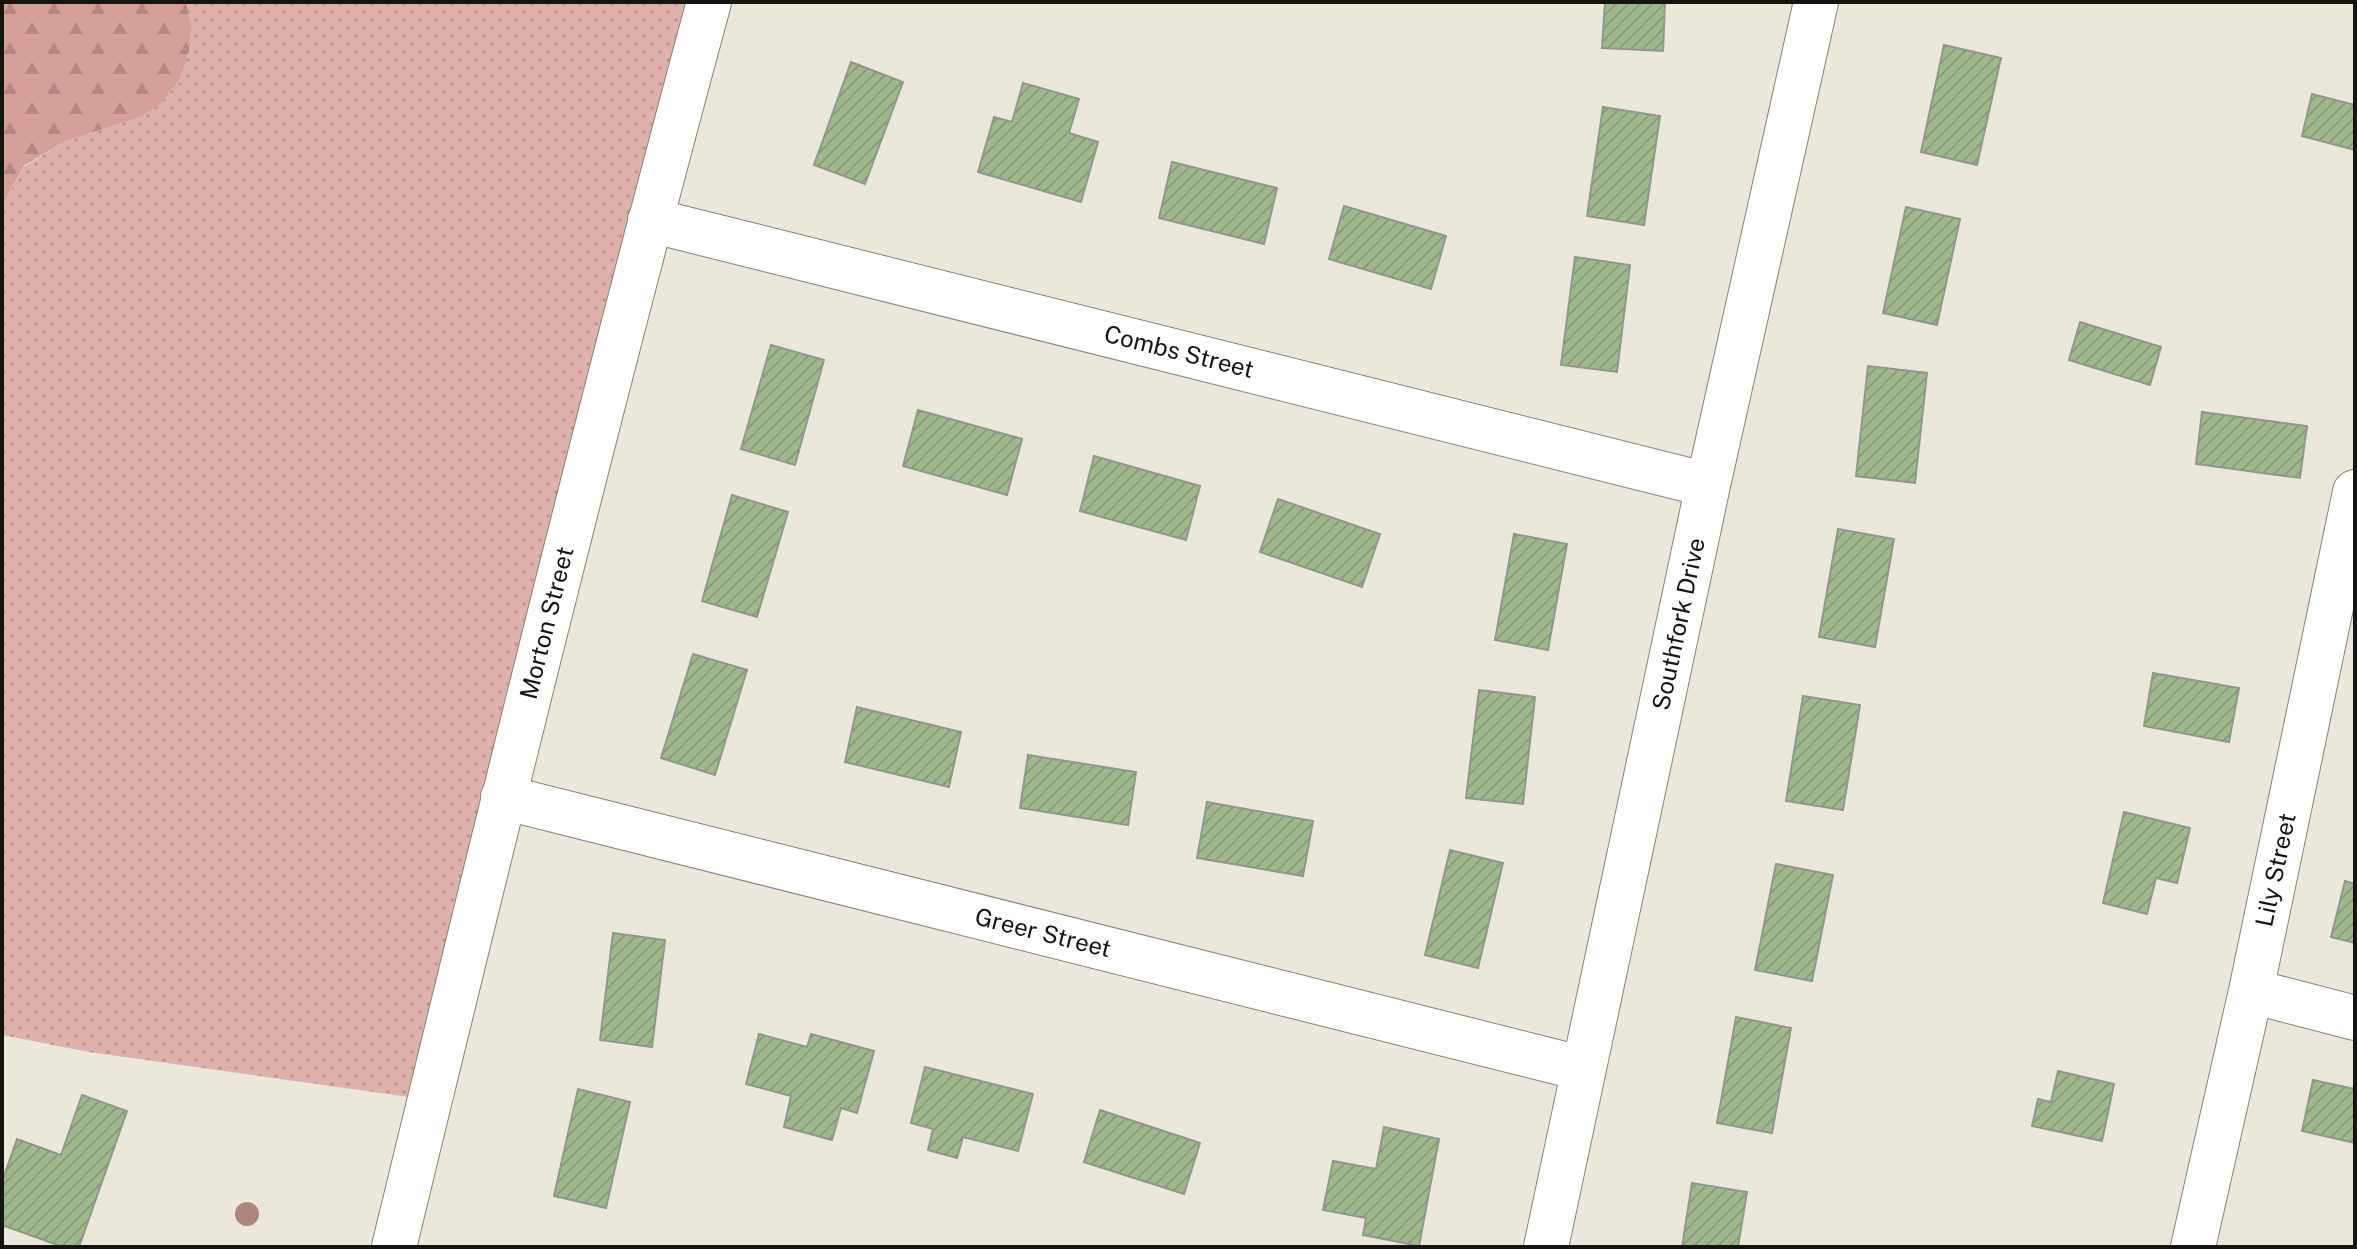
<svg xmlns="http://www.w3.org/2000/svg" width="2357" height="1249" font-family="'Public Sans',sans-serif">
  <defs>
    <pattern id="grass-dots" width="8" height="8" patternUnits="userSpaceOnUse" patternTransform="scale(2)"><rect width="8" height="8" fill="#dfb1ab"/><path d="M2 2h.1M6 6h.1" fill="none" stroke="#be9792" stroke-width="1.8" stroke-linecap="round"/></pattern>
    <pattern id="forest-firs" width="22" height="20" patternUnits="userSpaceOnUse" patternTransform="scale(2)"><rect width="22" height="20" fill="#d69f98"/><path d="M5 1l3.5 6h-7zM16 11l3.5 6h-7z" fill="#b78882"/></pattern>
    <pattern id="building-hatch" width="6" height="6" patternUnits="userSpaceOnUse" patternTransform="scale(2)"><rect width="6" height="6" fill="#9fb88c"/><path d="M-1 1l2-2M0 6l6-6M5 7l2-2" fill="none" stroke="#889d78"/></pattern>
  </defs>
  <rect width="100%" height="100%" fill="#ebe8db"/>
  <path fill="url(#grass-dots)" d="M186,2H709L430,1100L89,1052L2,1035V205L24,167L65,141L138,118L191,23Z"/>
  <path fill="url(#forest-firs)" d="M2,2H186L191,23L189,51L179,80L161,103L138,118L65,141L24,166L2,205Z"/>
  <path fill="url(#building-hatch)" stroke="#90978c" stroke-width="2" d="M1605,2H1665L1663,51L1602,48Z
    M1944,45L2001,58L1977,165L1921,152Z
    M851,62L903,82L865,184L814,165Z
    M1023,83L1079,99L1069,133L1098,142L1081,202L978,172L994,117L1012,122Z
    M2312,94L2355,105V150L2302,136Z
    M1603,107L1660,116L1644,225L1587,216Z
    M1172,162L1277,188L1264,244L1159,218Z
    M1344,206L1446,236L1431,289L1329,259Z
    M1906,207L1960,219L1937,325L1883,313Z
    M1575,257L1630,265L1617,372L1561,365Z
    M2080,322L2161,347L2150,385L2069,360Z
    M771,345L824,360L795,465L741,449Z
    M1868,366L1927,373L1915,483L1856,476Z
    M918,410L1022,439L1007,495L903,466Z
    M2202,412L2307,426L2300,478L2196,464Z
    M1094,456L1200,486L1186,540L1080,511Z
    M732,495L788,512L757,617L702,601Z
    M1278,499L1380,534L1362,587L1260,552Z
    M1838,529L1894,539L1875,647L1819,637Z
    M1514,534L1567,544L1548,650L1495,640Z
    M693,654L747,670L715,775L661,758Z
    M2153,673L2239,688L2229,742L2144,726Z
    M1479,690L1535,697L1523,804L1466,798Z
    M1803,696L1860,705L1843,810L1786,801Z
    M857,707L961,732L949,787L845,762Z
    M1028,755L1136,772L1128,825L1020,808Z
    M1207,802L1313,821L1303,876L1197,858Z
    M2124,812L2190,828L2177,883L2156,878L2147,914L2103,903Z
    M1450,850L1503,863L1478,968L1425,955Z
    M1776,864L1833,875L1812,981L1755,970Z
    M2345,881L2355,884V943L2331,937Z
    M613,933L665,940L652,1047L600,1040Z
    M1736,1017L1791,1028L1772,1133L1717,1123Z
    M759,1034L807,1047L811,1034L874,1051L857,1113L841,1108L832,1140L784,1127L791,1096L746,1084Z
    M925,1067L1033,1094L1018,1151L963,1137L957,1158L928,1150L933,1129L911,1123Z
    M2058,1071L2114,1084L2102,1141L2032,1126L2038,1099L2051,1102Z
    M2313,1080L2355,1089V1143L2302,1131Z
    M578,1089L630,1102L606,1208L554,1196Z
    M82,1095L127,1111L79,1247H63L2,1225V1182L17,1139L61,1155Z
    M1100,1110L1200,1143L1184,1194L1084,1162Z
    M1384,1127L1439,1139L1419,1246L1363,1235L1366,1218L1323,1210L1333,1161L1376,1169Z
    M1692,1183L1747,1192L1738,1247H1682Z"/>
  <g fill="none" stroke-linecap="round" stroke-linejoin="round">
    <g stroke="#878578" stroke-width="46">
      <path id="minor" d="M650,220L1708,485
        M503,797L1584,1069
        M2251,991L2355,1018
        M394,1247C495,831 597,415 709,2
        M1546,1247L1708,485L1816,2
        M2193,1247L2251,991L2355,492"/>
    </g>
    <use href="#minor" stroke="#fff" stroke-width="44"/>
  </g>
  <circle fill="#ad877d" cx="247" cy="1214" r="12"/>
  <g text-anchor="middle" stroke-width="8" stroke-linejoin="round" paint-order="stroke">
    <g font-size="24" fill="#15140f" stroke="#fff">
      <text transform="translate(1179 352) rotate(14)" y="8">Combs Street</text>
      <text transform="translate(547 623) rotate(-76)" y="8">Morton Street</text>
      <text transform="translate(1679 624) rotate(-78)" y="8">Southfork Drive</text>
      <text transform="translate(2276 870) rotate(-78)" y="8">Lily Street</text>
      <text transform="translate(1043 933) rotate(14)" y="8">Greer Street</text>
    </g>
  </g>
  <rect width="2357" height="1249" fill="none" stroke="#15140f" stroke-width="8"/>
</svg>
